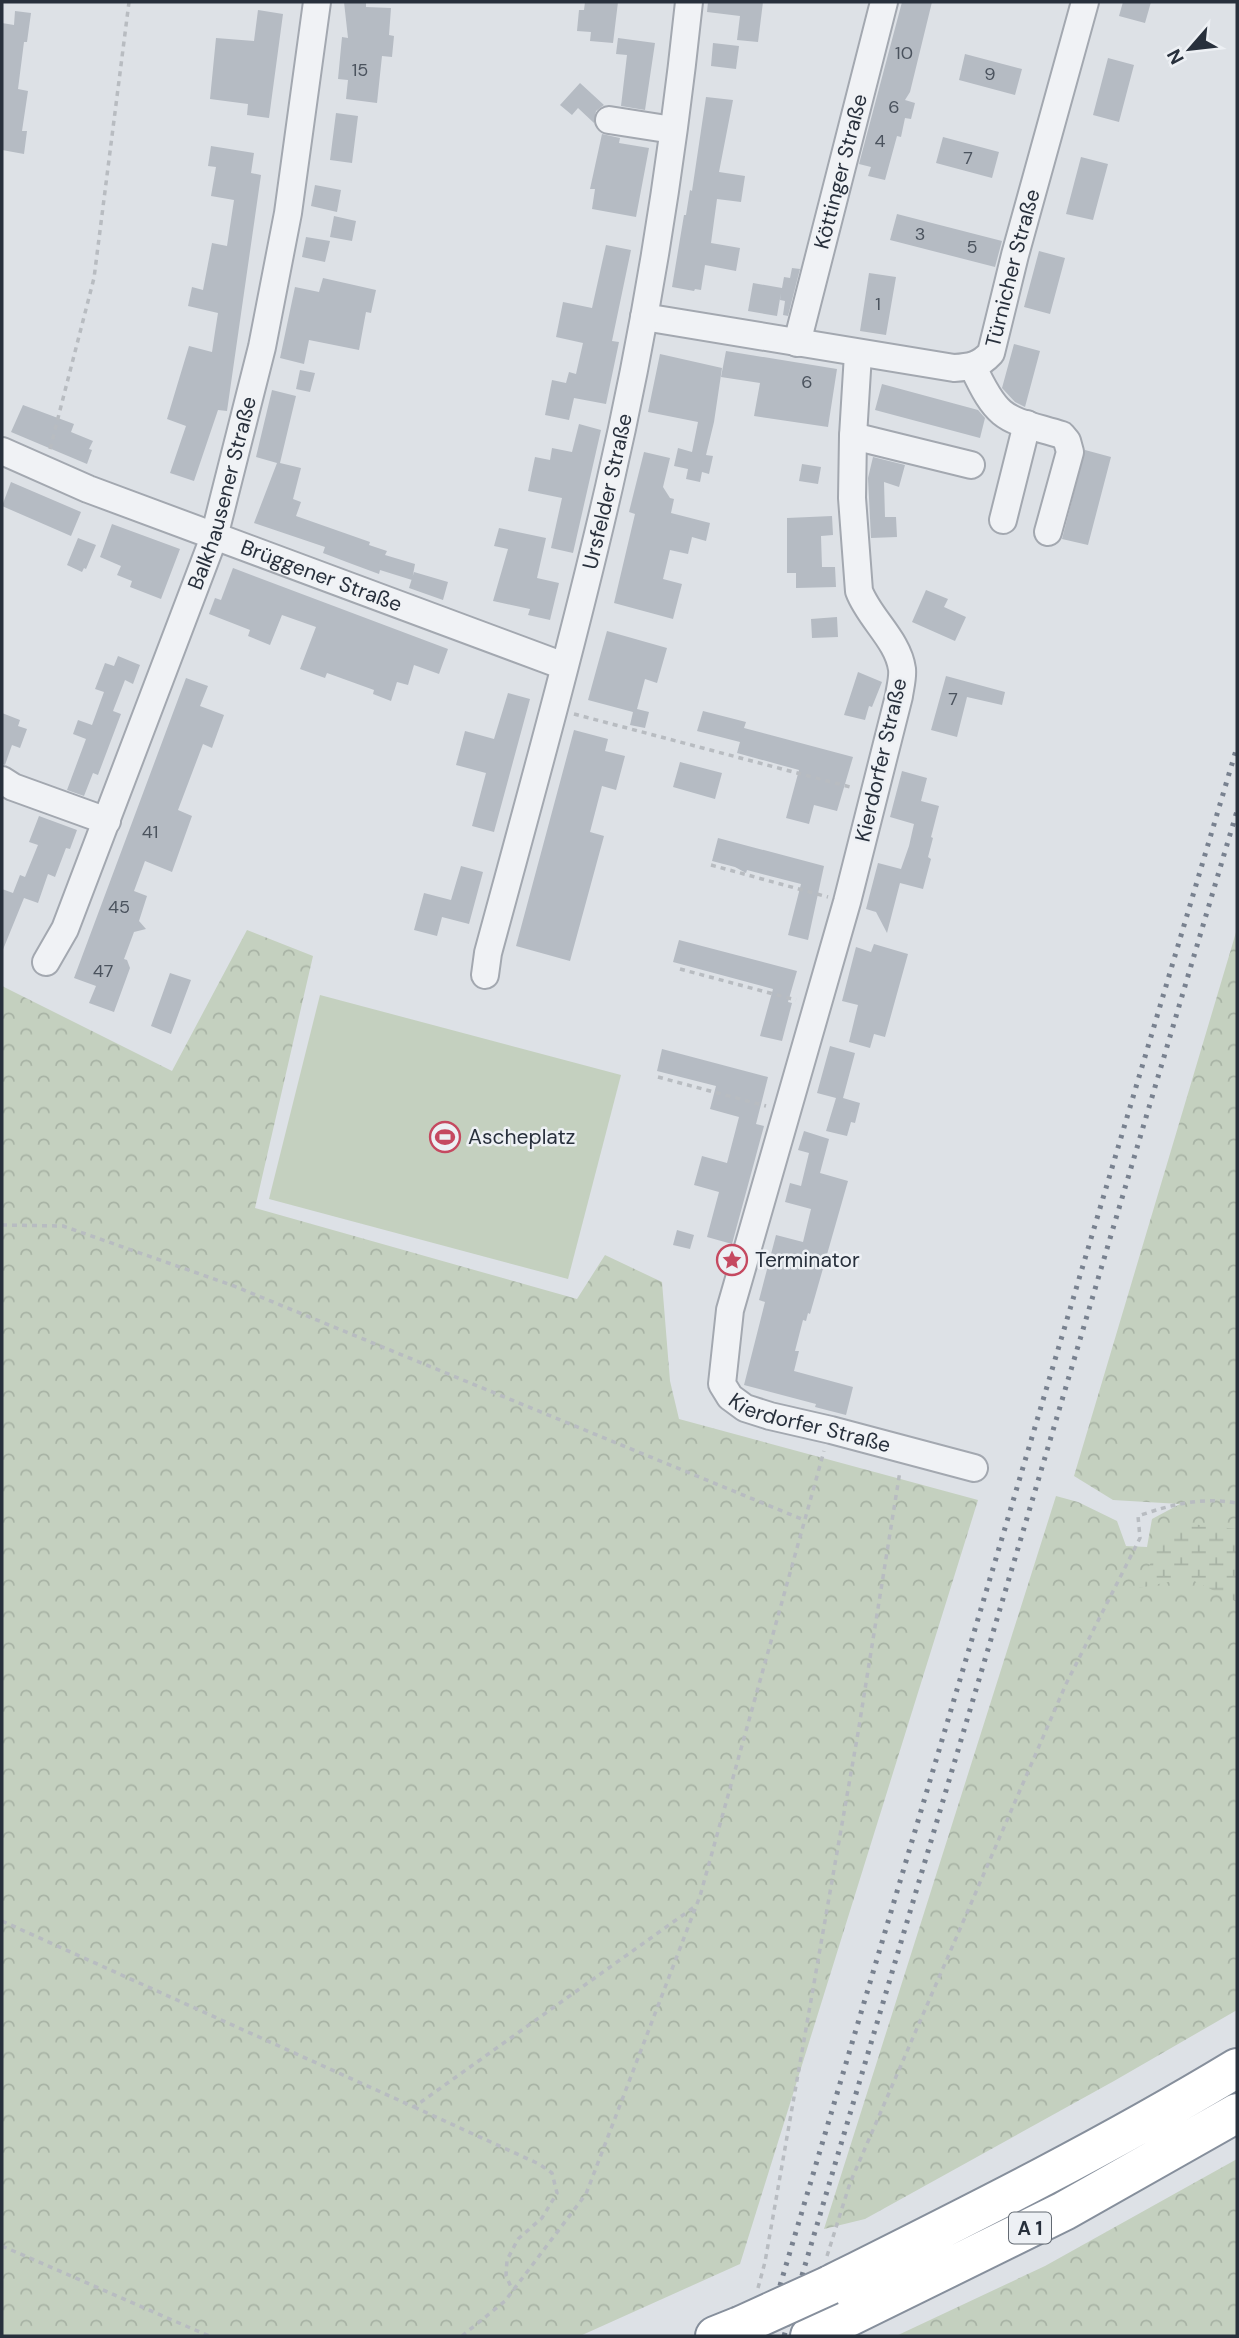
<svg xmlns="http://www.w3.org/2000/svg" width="1239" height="2338" font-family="'DM Sans',sans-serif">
  <defs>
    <pattern id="forest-crowns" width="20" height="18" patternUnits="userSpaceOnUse" patternTransform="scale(1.75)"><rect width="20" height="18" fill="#c4d0bf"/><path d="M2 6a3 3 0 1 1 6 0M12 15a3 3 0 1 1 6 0" fill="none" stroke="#a8b3a5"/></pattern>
    <pattern id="wetland-marsh" width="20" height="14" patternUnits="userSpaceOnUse" patternTransform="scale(1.75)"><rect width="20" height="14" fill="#c4d0bf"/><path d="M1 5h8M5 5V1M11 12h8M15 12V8" fill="none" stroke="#a8b3a5"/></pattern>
  </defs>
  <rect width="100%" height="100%" fill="#dde1e6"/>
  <path fill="url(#forest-crowns)" d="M1237,929V2010L1114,2081L865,2219L824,2229L1056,1496L1078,1502L1117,1521L1126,1546L1147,1547L1152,1519L1180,1504L1113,1500L1074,1476Z
    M247,930L313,956L255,1208L577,1299L605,1255L662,1282L670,1381L679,1419L978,1500L740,2264L580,2336H2V986L172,1071Z
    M1237,2159V2336H896L1045,2266Z"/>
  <path fill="url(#wetland-marsh)" d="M1181,1523L1237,1529V1602L1188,1578L1139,1588L1158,1547Z"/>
  <path fill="#c4d0bf" d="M320,995L621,1075L568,1279L269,1199Z"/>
  <path fill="#b5bbc3" d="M344,2H366V7L391,8L389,35L394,36L392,57L382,56L377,103L346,99L348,80L338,79L342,37L348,38Z
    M585,2H618L613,43L590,41L591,32L577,31L579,10H584Z
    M708,2H763L758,42L737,40L740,16L707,12Z
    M902,2H932L910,92L905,100L915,103L911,119L905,118L901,137L897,136L885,180L868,176L871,167L859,164Z
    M1123,2H1151L1145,23L1119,16Z
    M258,10L283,14L269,118L247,115L248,104L210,99L216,38L254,41Z
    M15,11L31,13L27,42H24L18,89L28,91L22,131H27L24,154L2,150V23L14,25Z
    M618,38L655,43L645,110L621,106L627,55L616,54Z
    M713,43L739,46L736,69L711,66Z
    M965,54L1022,69L1015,95L959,80Z
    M1108,58L1134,65L1119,122L1093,115Z
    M580,83L604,105L596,111L594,123L578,108L572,115L560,105Z
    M706,97L733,100L719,172L745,176L741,202L717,199L711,243L740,248L736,271L705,265L701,290L695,289L694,291L672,287L684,215H686L690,190L692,191Z
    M336,113L358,116L352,163L330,160Z
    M602,134L620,138L619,143L649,148L636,217L592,209L595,189H590Z
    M943,137L999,152L992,178L936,163Z
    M211,146L254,153L251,173L261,175L227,411L218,410L194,481L170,473L186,426L167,419L189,346L212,352L215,332L218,313L188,306L192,287L203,290L212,243L227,246L234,200L211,196L216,167L208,166Z
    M1081,157L1108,164L1093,220L1066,214Z
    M315,185L341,190L337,212L311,206Z
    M897,214L1002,241L995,267L890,240Z
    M334,216L356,221L352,241L330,237Z
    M306,237L330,241L325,262L302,257Z
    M606,245L631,250L612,341L619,342L606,404L574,398L569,420L545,415L552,380L566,383L569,372L576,374L583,343L556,337L563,302L592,308Z
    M1039,251L1065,258L1050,314L1024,307Z
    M792,268L800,269L788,316L783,315L785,301L780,300L781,293L777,316L748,311L753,283L782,288L784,277L790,278Z
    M869,273L896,277L886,335L860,331Z
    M323,278L376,290L371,313L366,312L359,350L309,340L304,364L280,358L295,287L319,292Z
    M1014,344L1040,351L1025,407L1015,402L1002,388Z
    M726,351L837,369L828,427L754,416L760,383L721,377Z
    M660,354L722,368L714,422L706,455L713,456L709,474L702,472L700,482L686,479L688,469L674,466L678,448L692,452L698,422L648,412Z
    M300,370L315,373L310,392L296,389Z
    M882,384L978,410L985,418L980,438L875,410Z
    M272,390L296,396L280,463L301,468L293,499L301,502L296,516L370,542L369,545L387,551L385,555L415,564L412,580L380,570L379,574L352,564L323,553L325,547L254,523L277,463L256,457Z
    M23,405L74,424L71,432L93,441L89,449L92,450L87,464L11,432Z
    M579,424L601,430L573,553L551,548L562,498L528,491L535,457L550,460L552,448L572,452Z
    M1085,450L1111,457L1088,545L1062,539Z
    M644,452L670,458L663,487L670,498L674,499L671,513L710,523L706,541L692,537L688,554L670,550L663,579L682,584L673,619L614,603L635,514L629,512Z
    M873,457L905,465L899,487L884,482L885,517H896L897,537L871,538L868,478Z
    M802,464L821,467L818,484L799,481Z
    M11,482L81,512L71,536L2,506Z
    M832,516L833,535L821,536L822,567H835L836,587L796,588V573H787V518Z
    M112,524L180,549L161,599L130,587L132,581L117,575L121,566L100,557Z
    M499,528L546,538L537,578L559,583L550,620L528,615L530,609L493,601L508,549L494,546Z
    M78,538L96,545L86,569L84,568L82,572L67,565Z
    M233,568L448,649L439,674L414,665L408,685L397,682L391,701L373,694L374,690L327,673L325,678L300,669L316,627L282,615L270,645L248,636L250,630L209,614L215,598L221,600Z
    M414,572L448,582L443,600L409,588Z
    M926,590L948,599L944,607L966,617L955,641L912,622Z
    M837,617L838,637L812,638L811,619Z
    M607,631L667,648L657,683L645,679L637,709L649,712L645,728L630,725L633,712L588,700Z
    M118,656L140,665L133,684L125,680L113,711L121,714L98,775L93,773L84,796L67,790L86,739L73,734L78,720L92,725L104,692L95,689L105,663L114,666Z
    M858,672L882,682L872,707L869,706L865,720L844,715Z
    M946,676L1005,692L1002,705L967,697L957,737L931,730Z
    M186,678L208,686L200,706L224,715L212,748L203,744L178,810L192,816L172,872L145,861L134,891L147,896L139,921L146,929L134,932L124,959L127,960L130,968L114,1012L89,1003L96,986L74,978Z
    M508,693L530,699L494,832L472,826L486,773L456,765L465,731L494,739Z
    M703,711L746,722L744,728L853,757L837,811L814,805L809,824L786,818L799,770L737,753L740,742L697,731Z
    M2,713L20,720L18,726L27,729L20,748L12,745L5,765L2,764Z
    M574,730L608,739L605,751L625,756L616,790L602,786L590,832L604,836L570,961L516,946Z
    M680,762L722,773L715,799L673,787Z
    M902,771L927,778L921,801L939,806L931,837L933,838L928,857L931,859L923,889L900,883L887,933L876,912L866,909L878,863L901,869L909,846L914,824L890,817Z
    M39,816L77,830L70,849L66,848L55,877L48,874L38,903L24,898L2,952V889L13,893L20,875L25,877L38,845L29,842Z
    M718,838L824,866L808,940L788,935L801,884L747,870L746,873L735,867L712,861Z
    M461,866L483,872L469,924L442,917L437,936L414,930L424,893L451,900Z
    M679,940L797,971L788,1002L792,1003L782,1041L760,1036L773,989L673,962Z
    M874,944L908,954L885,1037L874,1034L870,1048L849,1042L858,1005L842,1001L856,947L871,952Z
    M170,973L191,980L171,1034L151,1026Z
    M830,1046L855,1053L843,1098L860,1103L855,1123L851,1122L847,1136L826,1131L836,1098L817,1093Z
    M662,1049L768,1077L756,1124L764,1126L732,1244L707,1237L719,1192L694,1185L702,1156L727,1163L739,1117L710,1109L716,1086L657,1071Z
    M804,1131L829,1139L820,1173L848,1181L810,1314L808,1313L806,1321L803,1320L795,1351H799L794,1371L853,1387L846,1415L815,1407L816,1404L744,1385L765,1302L759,1300L776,1235L803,1242L811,1209L785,1202L790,1183L801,1186L809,1153L798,1150Z
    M677,1230L694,1235L690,1249L673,1245Z"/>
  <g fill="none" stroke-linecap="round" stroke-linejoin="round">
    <g stroke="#a3a8b0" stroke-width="30">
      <g id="minor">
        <path d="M609,120L673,130"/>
        <path id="s1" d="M644,317L954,368C970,367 979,366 991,353L1015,255L1085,2"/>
        <path id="s2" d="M797,343L884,2"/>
        <path id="s3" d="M858,354L853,436L852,498L859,591C869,618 898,640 902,669C903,678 900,688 899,696L847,902L730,1310L722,1384L730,1397L745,1408L770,1416L831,1430L974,1468"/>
        <path d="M973,367C999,423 1006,418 1062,435L1067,441L1070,452L1048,532"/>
        <path d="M853,436L971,465"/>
        <path id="s4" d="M2,451L88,489L564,666"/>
        <path d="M1003,520L1027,424"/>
        <path d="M2,780L13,787L107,821"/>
        <path id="s5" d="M46,962L65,929L214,537L262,347L288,213L317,2"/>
        <path id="s6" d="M485,975L488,953C530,798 573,643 609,487C646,327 672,164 689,2"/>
      </g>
    </g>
    <g stroke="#868f9c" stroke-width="42">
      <path id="highway" d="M830,2285C968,2216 1105,2148 1237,2068
        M715,2336L740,2326
        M810,2336L1064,2211L1237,2113"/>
    </g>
    <path stroke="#b8bcc1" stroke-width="3.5" stroke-dasharray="5 5" stroke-linecap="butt" d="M50,449L94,278L129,2
      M574,714L854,788
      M711,865L828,897
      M680,969L796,1000
      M658,1077L766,1106
      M2,1225L63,1226L234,1286L804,1520
      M2,1921L414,2107L697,1905
      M414,2107L539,2164L552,2173L557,2193L542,2218L518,2239L507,2260L506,2276L513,2291
      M2,2246L209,2336
      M827,2256L850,2183L1066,1684L1140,1538L1138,1516C1173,1504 1200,1497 1237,1503
      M758,2288L765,2262L858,1733L900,1471
      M462,2336L505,2301L586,2194L700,1896L824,1451"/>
    <use href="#minor" stroke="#f0f2f5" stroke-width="26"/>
    <use href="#highway" stroke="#fff" stroke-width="38"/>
    <path stroke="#78818f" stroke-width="5" stroke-dasharray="3.5 7" stroke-linecap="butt" d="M765,2336L1237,747
      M784,2336L1237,811"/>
    <g stroke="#868f9c" stroke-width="42" stroke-linecap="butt">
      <path id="highway-bridge" d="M740,2326L830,2285"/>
    </g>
    <use href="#highway-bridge" stroke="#fff" stroke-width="38"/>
  </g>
  <defs>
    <g id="stadium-ring" transform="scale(1.575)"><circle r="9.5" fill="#edf0f4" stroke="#c54960" stroke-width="1.5"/><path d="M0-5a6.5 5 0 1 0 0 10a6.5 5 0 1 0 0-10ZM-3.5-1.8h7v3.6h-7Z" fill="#c54960"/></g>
    <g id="sight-ring" transform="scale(1.575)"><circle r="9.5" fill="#edf0f4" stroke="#c54960" stroke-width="1.5"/><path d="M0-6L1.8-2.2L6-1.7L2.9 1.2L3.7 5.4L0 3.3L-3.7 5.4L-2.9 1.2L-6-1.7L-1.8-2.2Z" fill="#c54960"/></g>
  </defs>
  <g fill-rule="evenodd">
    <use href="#stadium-ring" x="445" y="1137"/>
    <use href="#sight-ring" x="732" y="1260"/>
  </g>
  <g text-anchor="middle" stroke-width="5" stroke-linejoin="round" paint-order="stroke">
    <g font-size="18" fill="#4b535e">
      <text x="904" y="59">10</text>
      <text x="360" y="76">15</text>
      <text x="990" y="80">9</text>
      <text x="894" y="113">6</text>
      <text x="880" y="147">4</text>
      <text x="968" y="164">7</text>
      <text x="920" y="240">3</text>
      <text x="972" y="253">5</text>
      <text x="878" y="310">1</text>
      <text x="807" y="388">6</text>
      <text x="953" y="705">7</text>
      <text x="150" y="838">41</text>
      <text x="119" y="913">45</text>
      <text x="103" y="977">47</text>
    </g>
    <rect fill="#edf0f4" stroke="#636a73" stroke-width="2" x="1009" y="2212.5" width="42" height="31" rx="5"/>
    <g font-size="19" font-weight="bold" fill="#28303c">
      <text x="1030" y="2235">A 1</text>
    </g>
    <g font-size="21" fill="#28303c" stroke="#edf0f4">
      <text dy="7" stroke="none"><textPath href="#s2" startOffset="177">Köttinger Straße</textPath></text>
      <text dy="7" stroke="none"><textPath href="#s1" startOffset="443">Türnicher Straße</textPath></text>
      <text dy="7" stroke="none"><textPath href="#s6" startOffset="499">Ursfelder Straße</textPath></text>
      <text dy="7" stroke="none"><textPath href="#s5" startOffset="502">Balkhausener Straße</textPath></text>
      <text dy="7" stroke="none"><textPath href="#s4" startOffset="343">Brüggener Straße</textPath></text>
      <text transform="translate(881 760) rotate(-77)" y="7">Kierdorfer Straße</text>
      <text dy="7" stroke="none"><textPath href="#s3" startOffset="1166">Kierdorfer Straße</textPath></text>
    </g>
    <g font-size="21" fill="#28303c" stroke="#edf0f4" text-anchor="start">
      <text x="468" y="1144">Ascheplatz</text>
      <text x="755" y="1267">Terminator</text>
    </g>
  </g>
  <rect width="1239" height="2338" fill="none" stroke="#28303c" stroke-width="7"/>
  <g transform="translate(1190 49) rotate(242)" stroke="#edf0f4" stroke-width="5" paint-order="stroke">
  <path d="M0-5L12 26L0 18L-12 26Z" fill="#28303c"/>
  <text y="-10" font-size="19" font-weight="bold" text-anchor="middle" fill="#28303c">N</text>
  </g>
</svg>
